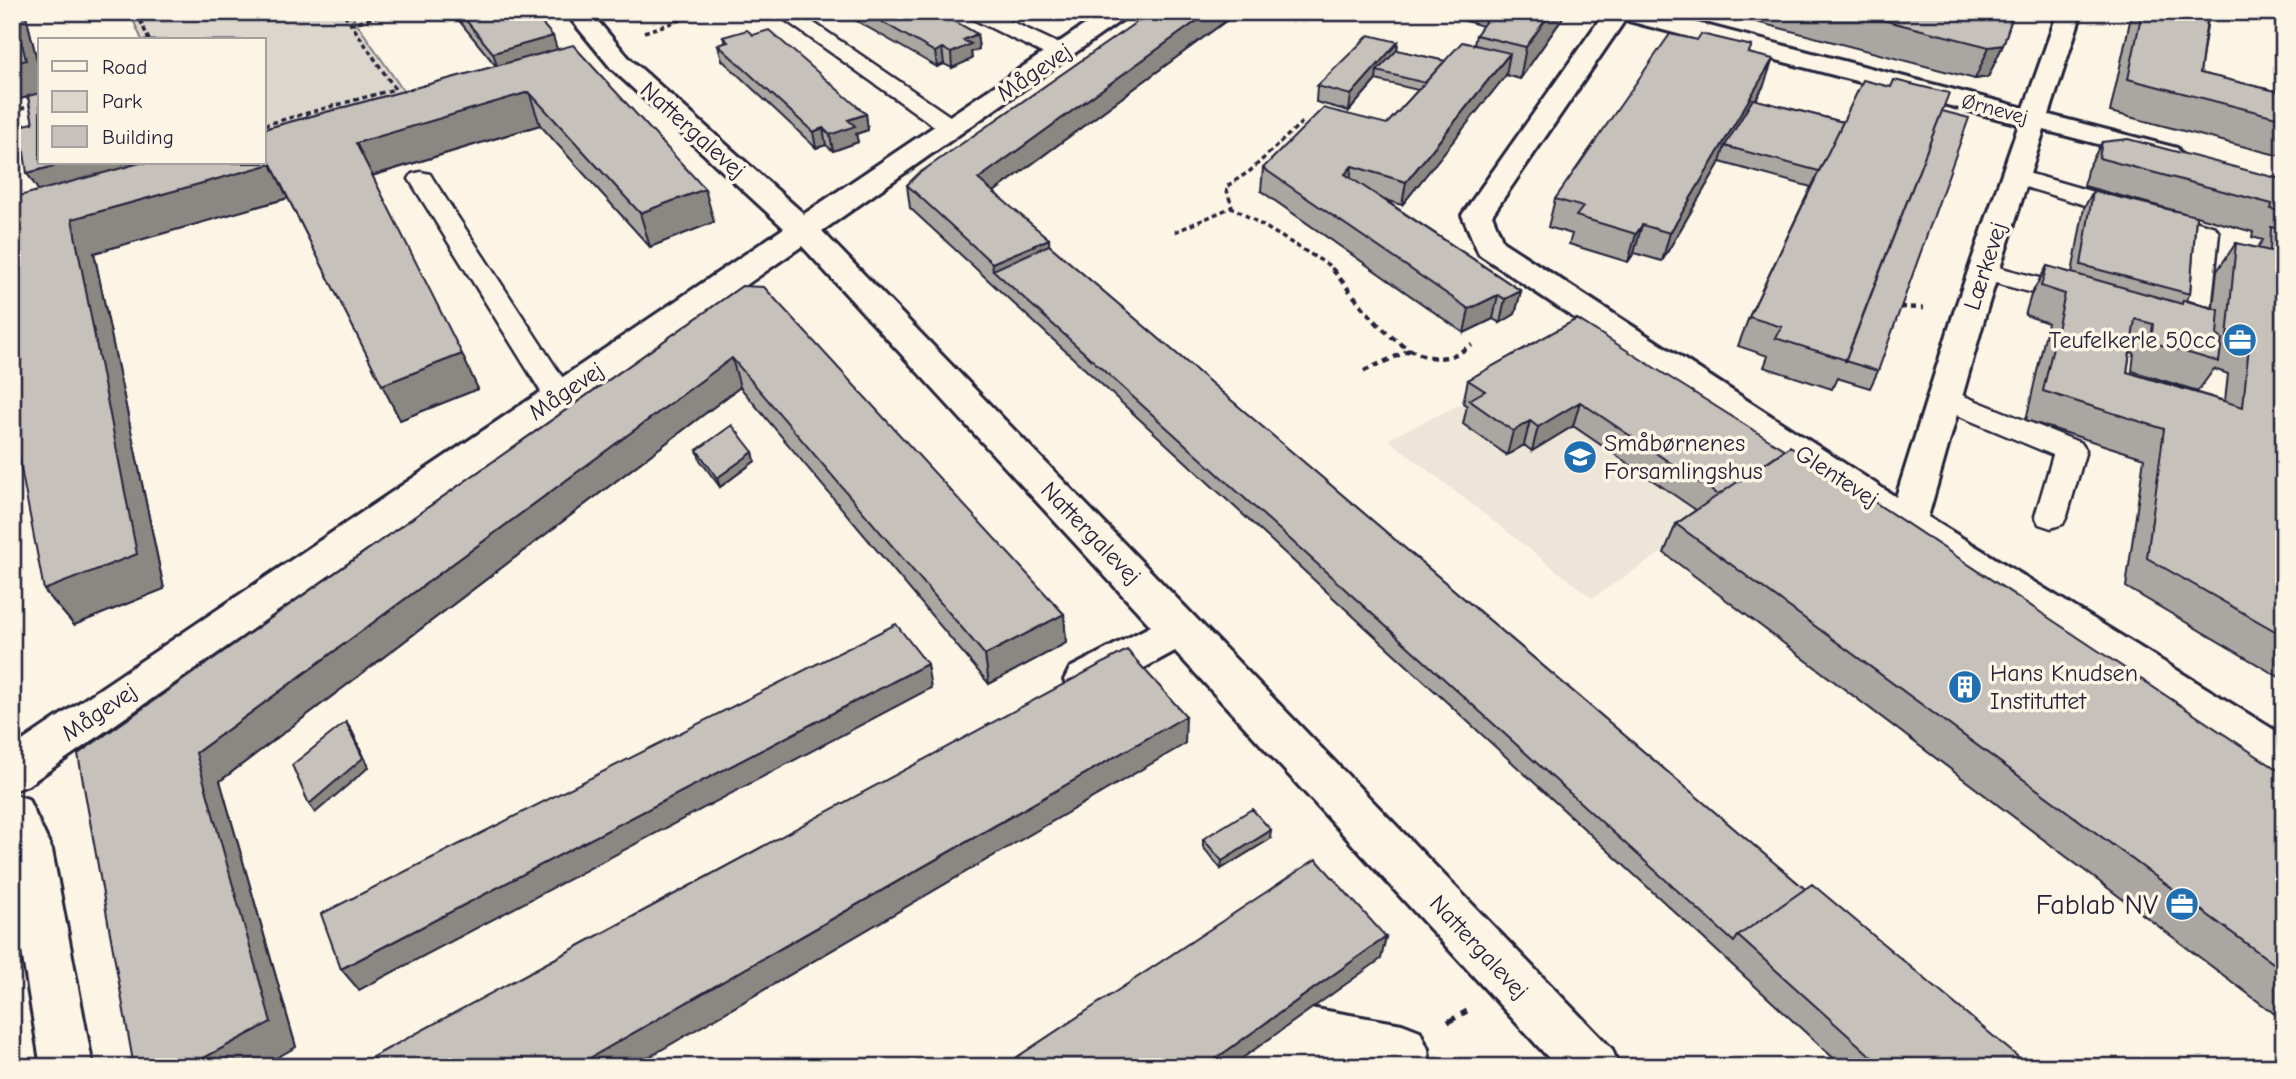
<svg xmlns="http://www.w3.org/2000/svg" width="2296" height="1079" font-family="'Comic Neue',sans-serif">
  <rect width="100%" height="100%" fill="#fcf5e5"/>
  <filter id="ink" filterUnits="userSpaceOnUse"><feTurbulence type="fractalNoise" baseFrequency=".0143" numOctaves="2"/><feDisplacementMap in="SourceGraphic" scale="14" xChannelSelector="R" yChannelSelector="G"/><feConvolveMatrix kernelMatrix="1 2 1 2 8 2 1 2 1" color-interpolation-filters="sRGB"/></filter>
  <g filter="url(#ink)">
    <path fill="#ece5d8" d="M1571,343L1711,520L1592,598L1388,439L1463,403Z"/>
    <path fill="#dcd6cc" stroke="#7f7c84" stroke-width="2" d="M349,12L404,92L264,131V40H142L130,13Z"/>
    <g fill="none" stroke-linecap="round" stroke-linejoin="round">
      <g stroke="#22223b" stroke-width="5">
        <path id="service" d="M774,12H798L960,123L964,128L960,133H944Z
          M964,12H991L1070,49L1073,54L1070,59H1054L967,16Z
          M2014,169L2215,227L2219,233L2209,330L2205,336C2192,340 2172,337 2164,325L2168,319L2182,317L2192,237L2005,181L2002,176L2005,171Z
          M421,172L430,174L433,179L570,389L574,396L570,403L559,406L548,403L409,179L412,174Z
          M1983,263L2088,291L2092,297L2088,303L2078,305L1973,277L1969,271L1973,265Z
          M1944,388L2081,443L2086,450L2067,516L2063,524L2051,528L2039,524L2035,516L2053,455L1933,405L1929,398L1933,391Z"/>
      </g>
      <g stroke="#22223b" stroke-width="6">
        <path id="minor" d="M565,12H590L629,58L804,214L1104,12H1133L822,231L1612,1049L1619,1067H1557L1175,651L1100,692L1085,697L1070,692L1064,680L1070,668L1151,626L802,246L28,785L12,791V748L784,228L611,68Z
          M1605,12H1655L2024,108L2058,12H2082L2049,115L2177,148L2181,154L2177,160L2167,162L2044,130L1987,309L1928,517L2284,736V777L2268,772L1894,532L1479,254L1462,215ZM1625,20L2019,124L1955,309L1896,497L1503,242L1492,215Z
          M12,794L28,799L52,850L93,1067H41L12,891Z
          M1310,1008L1402,1024L1420,1031L1428,1049L1430,1067H1360L1317,1059L1307,1067H1238L1245,1049L1292,1015Z"/>
      </g>
      <path stroke="#22223b" stroke-width="3.5" stroke-dasharray="5 3.5" stroke-linecap="butt" d="M149,12L138,15L149,40
        M350,24L395,12
        M644,32L706,12
        M12,111L40,104
        M1302,122L1250,171L1226,187L1232,207L1330,266L1335,272
        M264,125L395,89L343,12
        M1175,232L1232,207"/>
      <path stroke="#22223b" stroke-width="4.5" stroke-dasharray="6 5" stroke-linecap="butt" d="M1333,270C1359,301 1400,365 1447,357C1455,356 1465,349 1472,345
        M1899,307L1924,308
        M1364,371L1412,349"/>
      <path stroke="#22223b" stroke-width="5" stroke-dasharray="9 6" stroke-linecap="butt" d="M1448,1022L1467,1011"/>
      <use href="#service" fill="#fcf5e5" fill-rule="evenodd"/>
      <use href="#minor" fill="#fcf5e5" fill-rule="evenodd"/>
    </g>
    <path fill="#aaa6a1" stroke="#22223b" stroke-width="2" fill-rule="evenodd" d="M12,12H25L40,72V163H134L135,164L496,66L452,12H532L557,49L714,222L650,247L540,125L372,176L478,389L400,420L288,198L94,253L164,589L74,625L44,590L39,190L27,173L33,123L28,97L12,101Z
      M841,12H938L977,34L979,49L971,52L972,59L952,68L944,64L937,67Z
      M1238,12L994,192L1049,245L1805,889L2030,1067H1843L910,208L907,185Z
      M1435,12H1563L1562,19L1520,79L1506,75L1402,205L1385,200L1521,291L1515,314L1500,323L1493,319L1464,333L1261,191L1263,168L1387,124L1418,90L1376,80L1349,111L1316,102L1317,86L1398,42L1397,50L1445,61L1474,45L1476,35L1483,26Z
      M1718,12H2014L2003,45L1988,77L1975,79Z
      M2132,12H2209L2200,73L2284,93V157L2110,112Z
      M753,35L866,114L868,130L856,134L858,142L833,151L826,145L816,148L722,60L718,45L725,43L723,37Z
      M1750,53L1764,85L1756,100L1843,122L1942,111L1878,371L1870,388L1837,378L1832,389L1764,367L1768,356L1738,346L1749,317L1811,187L1720,162L1662,261L1634,253L1628,262L1569,244L1572,234L1548,227L1555,199Z
      M2102,142L2284,180V680L2126,587L2144,458L2026,420L2048,323L2025,315L2031,295L2047,266L2072,273L2084,208L2093,191L2184,213L2084,186L2087,170ZM2196,216L2253,232L2252,237L2263,240L2257,248L2236,243L2217,271L2213,308L2186,300L2190,294ZM2130,352L2134,353L2132,371L2198,391L2214,369L2228,374L2225,401L2127,372Z
      M742,286L1064,614L1066,643L989,684L740,387L220,781L296,1047L78,754Z
      M1577,319L2284,774V1021L1664,553L1676,524L1696,510L1573,426L1532,451L1524,445L1507,455L1463,424L1467,406L1463,403L1468,380Z
      M697,450L753,452L755,461L720,487L700,460Z
      M1203,839H1270L1221,869L1203,847Z"/>
    <path fill="#8b8783" stroke="#22223b" stroke-width="2" d="M14,12H25L40,72V94L12,101Z
      M1209,12H1238L980,202L978,179Z
      M1551,12H1563L1562,19L1520,79L1526,47Z
      M977,34L979,49L971,52L972,59L952,68L951,53L963,40Z
      M553,36L558,52L498,69L493,53Z
      M1398,42L1396,58L1377,71L1376,80L1349,111L1351,95Z
      M2003,45L1988,77L1975,79L1989,47Z
      M942,48L944,64L937,67L935,52Z
      M1510,53L1506,75L1402,205L1406,182Z
      M1773,59L1764,85L1728,147L1725,146L1720,162L1662,261L1670,233Z
      M529,92L540,125L371,176L356,143Z
      M866,114L868,130L856,134L858,142L833,151L830,135L848,120Z
      M823,128L826,145L816,148L813,132Z
      M66,163H134L137,171L42,196L27,173Z
      M271,164L288,198L94,253L164,589L74,625L44,590L72,219Z
      M1352,166L1349,189L1345,174Z
      M705,189L714,222L650,247L640,213Z
      M1642,225L1634,253L1628,262L1636,234Z
      M1049,239L1050,262L993,270L992,263Z
      M1521,291L1515,314L1500,323L1505,299Z
      M1498,295L1493,319L1464,333L1469,309Z
      M462,354L478,389L400,420L382,385Z
      M732,358L740,387L220,781L296,1047L260,1067H187L196,753Z
      M1580,402L1573,426L1532,451L1538,427Z
      M1530,421L1524,445L1507,455L1513,431Z
      M753,452L755,461L720,487L717,478Z
      M1064,614L1066,643L989,684L985,655Z
      M927,664L931,688L359,990L341,969Z
      M1186,716L1185,744L632,1067H574Z
      M346,722L352,731L369,767L315,813L309,804Z
      M1271,830L1270,839L1221,869L1222,861Z
      M1386,937L1381,959L1230,1067H1204Z"/>
    <path fill="#c6c1bb" stroke="#22223b" stroke-width="2" d="M12,12H14L26,60L12,64Z
      M459,12H532L553,36L493,53Z
      M865,12H938L977,34L963,40L971,44L951,53L942,48L935,52Z
      M1151,12H1209L978,179L1049,239L992,263L907,185L918,174Z
      M1492,12H1551L1526,47L1476,35Z
      M1851,12H2014L2003,45L1989,47Z
      M2142,12H2208L2200,73L2284,93V119L2128,79Z
      M747,30L753,35L769,30L866,114L848,120L855,126L830,135L823,128L813,132L718,45L728,42L723,37Z
      M1670,34L1697,40L1701,34L1752,46L1748,53L1773,59L1670,233L1642,225L1636,234L1576,216L1583,207L1555,199Z
      M1369,35L1398,42L1351,95L1317,86Z
      M1462,42L1510,53L1406,182L1352,166L1345,174L1521,291L1505,299L1498,295L1469,309L1263,168L1323,108L1387,124Z
      M573,45L705,189L640,213L529,92L356,143L462,354L382,385L271,164L72,219L137,554L44,590L12,421V198L140,163H264V129Z
      M1397,50L1445,61L1425,83L1377,71Z
      M1863,80L1891,87L1894,80L1949,93L1846,360L1775,338L1782,327L1749,317Z
      M40,93V163H66L27,173L20,126L33,123L28,96Z
      M1753,99L1843,122L1819,171L1725,146Z
      M1942,111L1969,118L1878,371L1845,361Z
      M2128,139L2284,180V212L2271,209L2272,204L2099,158L2102,142Z
      M2093,191L2196,216L2190,294L2081,265Z
      M2271,227L2284,230V636L2147,558L2164,429L2043,391L2065,294L2041,286L2047,266L2182,304L2183,300L2219,310L2217,335L2222,339L2219,362L2151,342L2153,324L2135,319L2127,372L2243,407L2249,345L2227,338L2236,243L2270,251Z
      M1049,245L1805,889L1738,936L1734,942L993,270Z
      M742,286L764,287L1064,614L985,655L732,358L196,753L271,1022L187,1067H134L78,754Z
      M1577,319L1785,450L1718,495L1580,402L1538,427L1530,421L1513,431L1469,400L1485,391L1468,380Z
      M732,425L753,452L717,478L697,450Z
      M1790,446L2284,774V971L1676,524Z
      M896,624L927,664L341,969L321,914Z
      M1127,650L1186,716L574,1067H354Z
      M346,722L363,758L309,804L292,765Z
      M1252,809L1271,830L1222,861L1203,839Z
      M1316,859L1386,937L1204,1067H1002Z
      M1812,884L2030,1067H1883L1738,936Z"/>
  </g>
  <defs>
    <g id="office-disc" transform="scale(1.75)"><circle r="9.5" fill="#1f6fb2" stroke="#fcf5e5"/><path d="M-6-3h4V-5.5h4V-3h4V5H-6ZM-1-4.5V-3h2v-1.5ZM-6 0V1H6V0Z" fill="#fff"/></g>
    <g id="school-disc" transform="scale(1.75)"><circle r="9.5" fill="#1f6fb2" stroke="#fcf5e5"/><path d="M0-5L7-2L0 1L-7-2ZM-4 1L0 2.5L4 1V4Q0 6-4 4Z" fill="#fff"/></g>
    <g id="building-disc" transform="scale(1.75)"><circle r="9.5" fill="#1f6fb2" stroke="#fcf5e5"/><path d="M-4-6H4V6H1V3H-1V6H-4ZM-2.5-4.3h1.7v1.8h-1.7ZM.8-4.3h1.7v1.8H.8ZM-2.5-1h1.7V.8h-1.7ZM.8-1h1.7V.8H.8Z" fill="#fff"/></g>
  </defs>
  <g fill-rule="evenodd">
    <use href="#office-disc" x="2240" y="340"/>
    <use href="#school-disc" x="1580" y="457"/>
    <use href="#building-disc" x="1965" y="687"/>
    <use href="#office-disc" x="2182" y="904"/>
  </g>
  <g text-anchor="middle" stroke-width="7" stroke-linejoin="round" paint-order="stroke">
    <g font-size="21" fill="#22223b" stroke="#fcf5e5">
      <text transform="translate(1995 109) rotate(15)" y="7">Ørnevej</text>
    </g>
    <g font-size="24" fill="#22223b" stroke="#fcf5e5">
      <text transform="translate(1034 72) rotate(-34)" y="8">Mågevej</text>
      <text transform="translate(693 130) rotate(42)" y="8">Nattergalevej</text>
      <text transform="translate(1985 266) rotate(-72)" y="8">Lærkevej</text>
      <text transform="translate(566 391) rotate(-34)" y="8">Mågevej</text>
      <text transform="translate(1837 476) rotate(33)" y="8">Glentevej</text>
      <text transform="translate(1091 533) rotate(46)" y="8">Nattergalevej</text>
      <text transform="translate(99 712) rotate(-34)" y="8">Mågevej</text>
      <text transform="translate(1479 947) rotate(47)" y="8">Nattergalevej</text>
    </g>
    <g font-size="24" fill="#22223b" stroke="#fcf5e5" text-anchor="start">
      <text x="2216" y="348" text-anchor="end">Teufelkerle 50cc</text>
      <text x="1604" y="451">Småbørnenes<tspan x="1604" dy="28">Forsamlingshus</tspan></text>
      <text x="1990" y="681">Hans Knudsen<tspan x="1990" dy="28">Instituttet</tspan></text>
    </g>
    <g font-size="28" fill="#22223b" stroke="#fcf5e5" text-anchor="end">
      <text x="2158" y="914">Fablab NV</text>
    </g>
  </g>
  <rect width="2296" height="1079" fill="none" stroke="#fcf5e5" stroke-width="42"/>
  <rect x="21" y="21" width="2254" height="1037" fill="none" stroke="#22223b" stroke-width="2.5" filter="url(#ink)"/>
  <rect x="38" y="38" width="228" height="126" fill="#fcf5e5" stroke="#a5a1a1" stroke-width="2"/>
  <rect x="52" y="61" width="35" height="10" fill="#fcf5e5" stroke="#a5a1a1" stroke-width="2"/>
  <text x="102" y="74" font-size="21" fill="#22223b">Road</text>
  <rect x="52" y="91" width="35" height="21" fill="#dcd6cc" stroke="#a5a1a1" stroke-width="2"/>
  <text x="102" y="108" font-size="21" fill="#22223b">Park</text>
  <rect x="52" y="126" width="35" height="21" fill="#c6c1bb" stroke="#a5a1a1" stroke-width="2"/>
  <text x="102" y="144" font-size="21" fill="#22223b">Building</text>
</svg>
